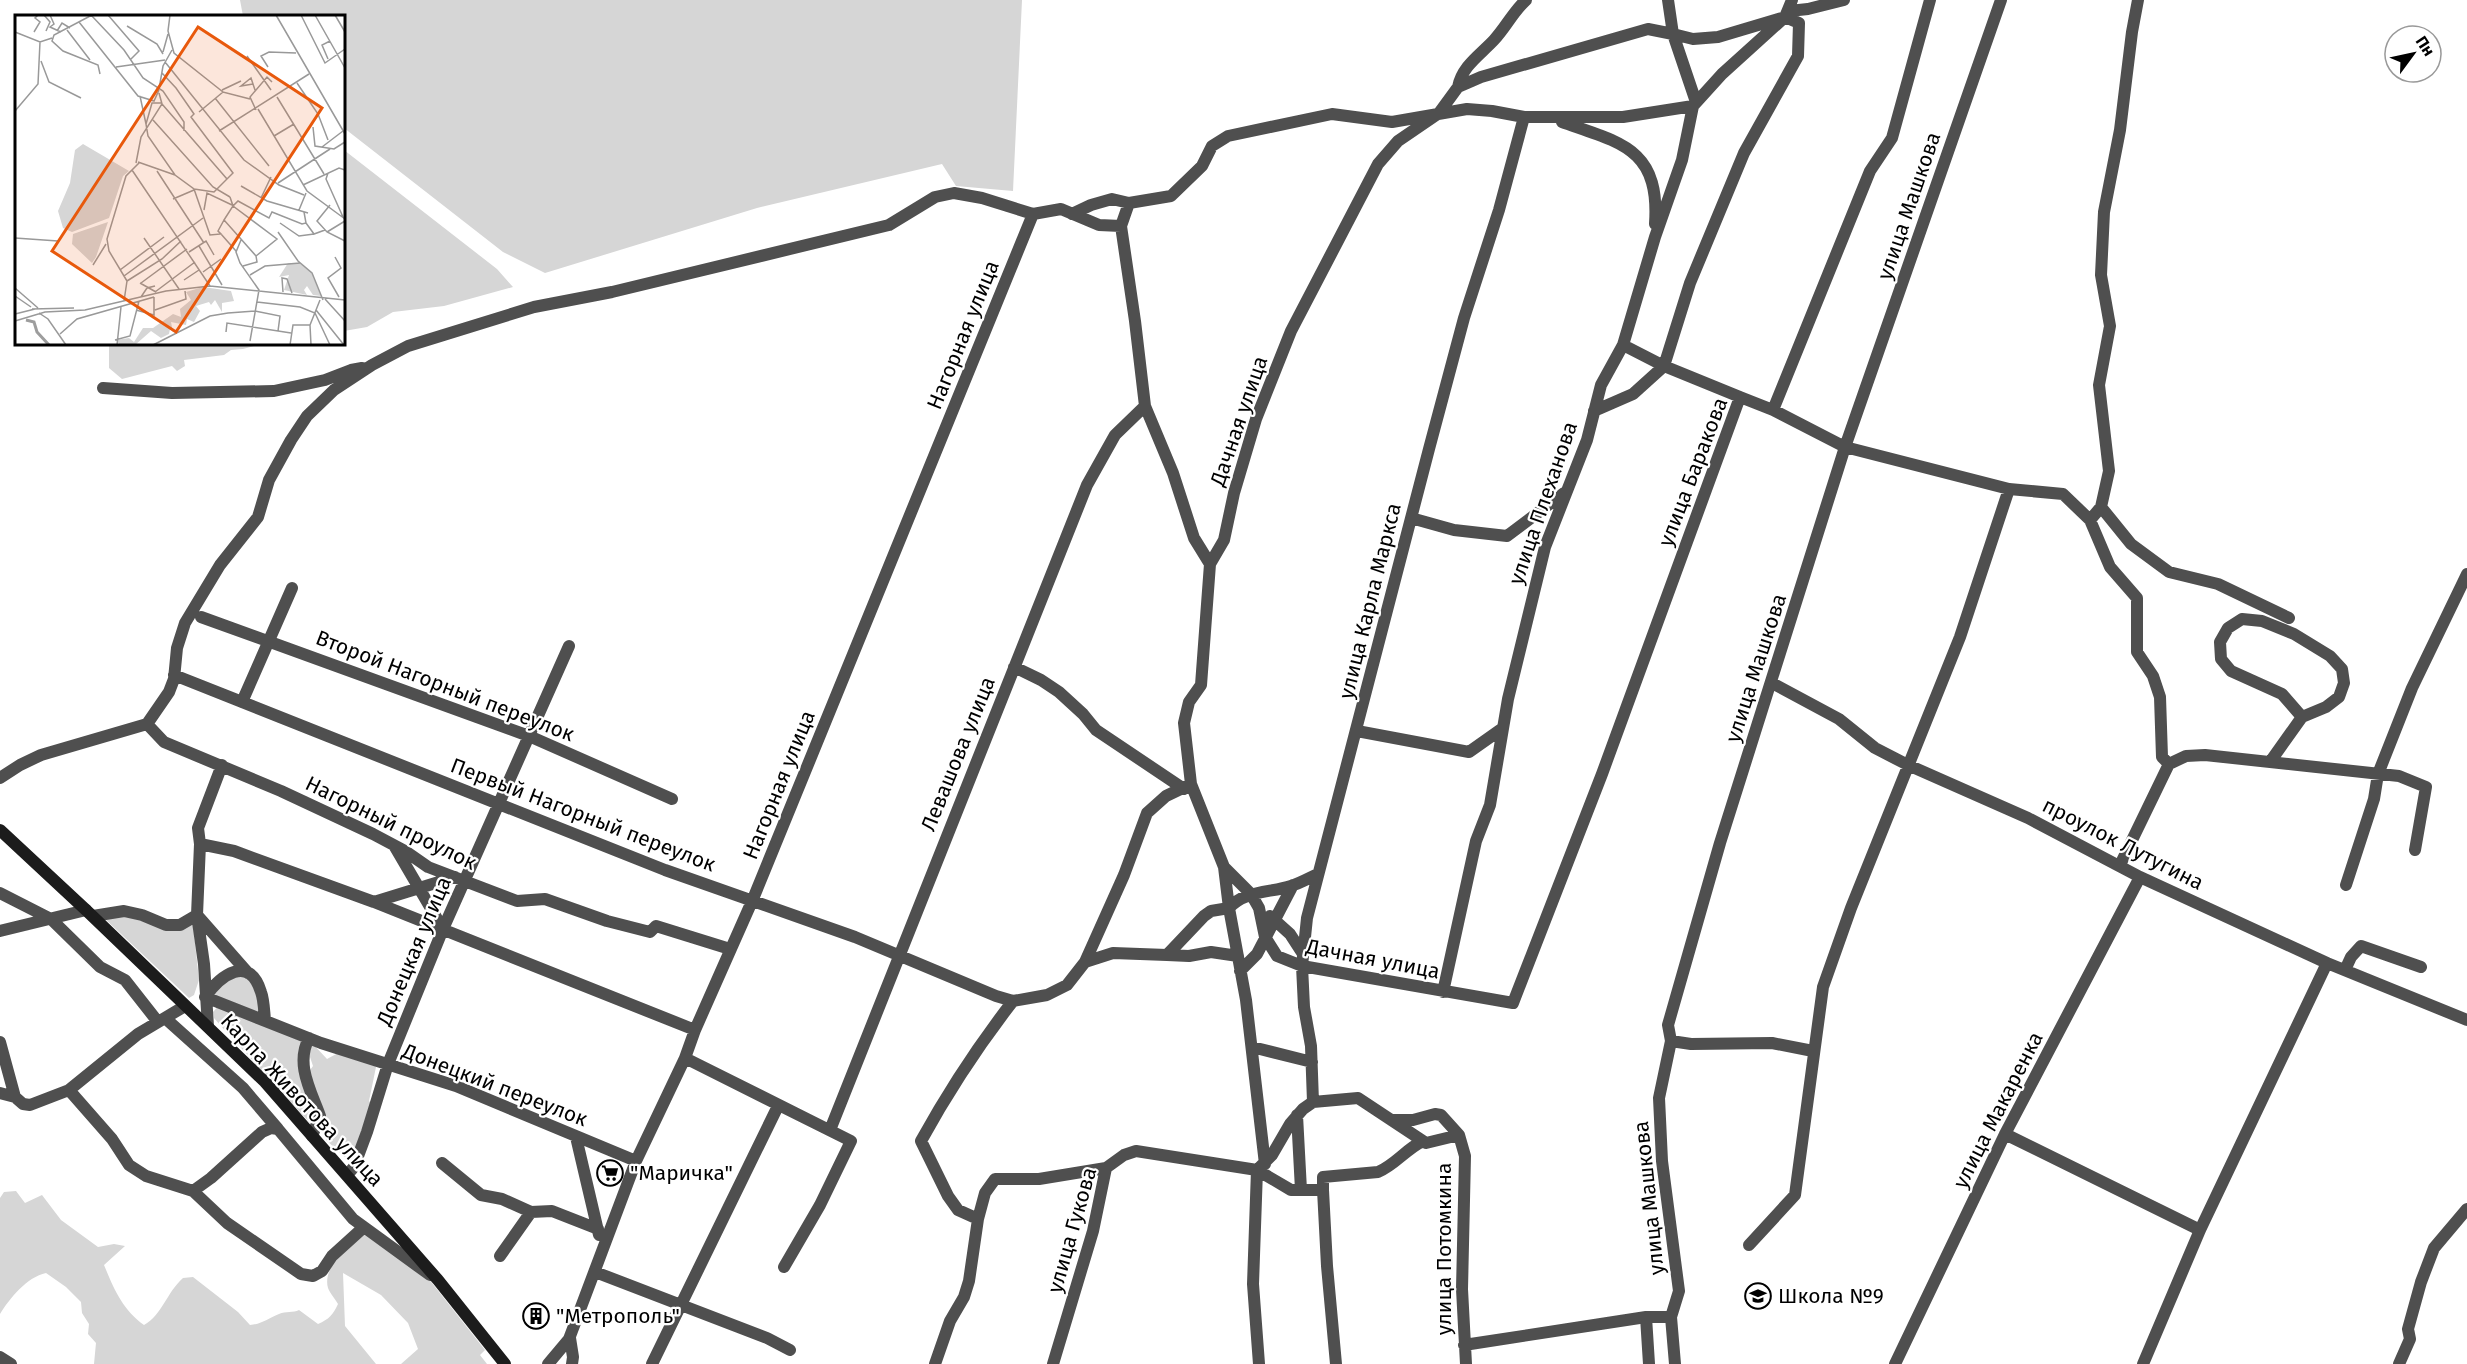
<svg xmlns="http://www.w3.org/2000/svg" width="2467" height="1364" font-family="'Fira Sans',sans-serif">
  <rect width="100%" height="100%" fill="#fff"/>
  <path fill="#d6d6d6" d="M240,0H1022L1013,191L956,186L942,164L757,208L545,273L503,252L344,128V16H243Z
    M344,150L497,269L513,287L444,306L393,312L367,327L344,331Z
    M109,344H261L243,349L231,350L224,355L184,360L185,366L177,371L172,366L122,379L109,368Z
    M116,915L193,924L199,980L194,995L189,998L104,918Z
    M241,974C258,984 258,995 261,1014L212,994L216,986Z
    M220,1004L306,1040L316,1119L310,1123L220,1025L214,1018L213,1012Z
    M313,1044L327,1059L338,1053L372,1063L376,1067L369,1101L372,1104L356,1152L349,1161L326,1140L324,1120L308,1073L313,1066L309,1054V1046Z
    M16,1191L25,1203L42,1195L61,1220L98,1247L114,1244L125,1246L104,1265C114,1289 122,1309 144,1325C162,1315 167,1292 183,1278L193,1277L238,1312L250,1325C263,1324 268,1318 279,1314C286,1311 293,1313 299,1310L318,1324C329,1319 333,1315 338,1304C335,1299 330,1293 328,1288C322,1266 349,1247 363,1234L371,1237L428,1278L485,1350L480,1355L487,1364H401L418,1349L408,1323L381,1295L343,1273L345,1326L376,1364H94L96,1343L88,1334L89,1324L82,1313L81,1302L66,1287L46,1273C27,1277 10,1298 0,1314V1198L4,1192Z"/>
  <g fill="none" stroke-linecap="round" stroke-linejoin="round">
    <path stroke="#4f4f4f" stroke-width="12" d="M1789,11L1808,9L1844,0
      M1458,87C1462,66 1480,55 1494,40C1506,27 1513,12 1526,0
      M1562,122C1622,143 1660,149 1655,224
      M1129,203L1121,226L1135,321L1145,406L1173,473L1194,538L1210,564
      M1072,214L1091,205L1112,199L1129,203L1171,196L1202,166L1212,146L1228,136L1332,114L1392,122L1467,109L1492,111L1524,117H1623L1693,106L1722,74L1785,17L1792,0
      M1623,345L1664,366L1740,397
      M103,388L172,393L274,391L325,380L351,370L362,368
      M1773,410L1845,447L2009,489L2063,494L2090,520L2110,567L2137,598V652L2153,676L2160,697L2162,757L2169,764
      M1594,411L1633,394L1664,366L1690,283L1744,153L1798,56L1799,23L1785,17L1718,37L1693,39L1673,34L1668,0
      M2101,507L2131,544L2169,572L2218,584L2289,618
      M1411,518L1454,530L1507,536L1564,493
      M2090,520L2101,507L2109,471L2099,385L2110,326L2101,275L2104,212L2120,130L2132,32L2138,0
      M201,617L529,736L672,799
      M1014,667L1041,680L1059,692L1083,714L1096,730L1184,789
      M174,675L665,870L855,937L996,996L1013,1001L1047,995L1067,985L1085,962L1124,875L1147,813L1166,796L1191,784L1184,723L1189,702L1201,685L1210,564L1224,540L1234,493L1256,419L1291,331L1378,164L1398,141L1439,113L1458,87L1481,77L1648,29L1673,34L1696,102
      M1772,683L1839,719L1875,748L1908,765L2028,818L2140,877L2327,963L2467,1020
      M242,702L292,588
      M147,724L164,742L281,791L373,834L405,851L428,867L517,901L545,899L607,921L650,932L656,926L730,949
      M1357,731L1469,752L1503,728
      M2270,762L2302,717L2326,707L2339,697L2344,683L2342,669L2330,656L2294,634L2262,621L2242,619L2228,628L2220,642L2221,659L2231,671L2282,694L2302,717
      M0,778L20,765L41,755L147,724L169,692L174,679L177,648L185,623L220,565L258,517L269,480L291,440L307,416L334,390L372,365L408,346L534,307L612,292L889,225L935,197L954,193L982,198L1033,214L1061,209L1099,225L1121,226
      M1191,784L1224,867L1251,894L1259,908L1265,937L1277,956L1302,966L1513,1003L1602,774L1740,397L1773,410L1870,171L1892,138L1930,0
      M200,844L234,851L374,902L695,1030
      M395,847L443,929
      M2120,865L2169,764L2186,756L2205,755L2399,776L2426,787L2415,850
      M1224,867L1229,908
      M2346,885L2374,799L2378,774L2412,688L2467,574
      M0,893L51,919L100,967L125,980L158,1022
      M374,902L455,877
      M1229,908C1245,890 1270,893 1291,886C1301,883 1309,878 1318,874
      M93,916L124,911L142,915L166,925H180L197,915L248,973
      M1270,916L1290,934L1303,954
      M0,931L86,910
      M1167,955L1189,956L1211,952L1238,956
      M1085,962L1113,953L1167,955L1204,916L1211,911L1229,908L1246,1000L1265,1164
      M2345,970L2351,957L2361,946L2421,967
      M1240,971L1257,954L1293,885
      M1443,992L1476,841L1490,805L1508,699L1545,547L1587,440L1601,385L1623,345L1655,237L1682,160L1693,106
      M1013,1001C978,1046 948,1092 921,1141L948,1196L958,1210L978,1219L985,1193L995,1179H1039L1106,1168
      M165,1018L243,1088L278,1129
      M265,1020C264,1011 264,1000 261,992C249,953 220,976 205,997L321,1043L456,1086L636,1161
      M208,1026L204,964L197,915L200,844L198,828L222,765
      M309,1038C295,1064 311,1091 320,1116L312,1136
      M1671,1041L1691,1044L1772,1043L1813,1051
      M0,1042L15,1097L23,1104L30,1105L69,1090L138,1034L185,1006
      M1252,1047L1312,1062
      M685,1058L851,1141L820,1205L784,1267
      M69,1090L112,1139L129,1165L146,1176L193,1191L227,1223L301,1274L313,1276L322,1271L332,1256L364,1227
      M0,1093L15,1097
      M1313,1102L1311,1046L1304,1007L1302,966L1307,918L1429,449L1464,318L1499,210L1524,117
      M1297,1115L1301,1190
      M1392,1120H1413L1435,1114L1441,1115L1459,1135L1465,1156L1462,1289L1466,1364
      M830,1130L1087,485L1115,435L1145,406
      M2005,1134L2200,1230
      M576,1137L599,1235
      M442,1163L481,1195L502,1199L531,1212L552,1211L598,1229
      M347,1175L354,1167L367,1132L388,1064L443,929L569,646
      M1323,1190V1177L1378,1172C1395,1165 1406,1149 1423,1141
      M193,1191L211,1178L262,1132L271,1128L278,1129L353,1219L430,1275
      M1749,1245L1795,1195L1823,987L1851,908L1960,637L2009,489
      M500,1256L531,1212
      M595,1272L767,1338L790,1350
      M1646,1317L1649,1364
      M570,1338L573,1357L572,1364
      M1464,1345L1646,1317H1671
      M0,1357L11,1364
      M548,1364L569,1339L636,1161L685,1058L695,1030L753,899L1033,214
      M652,1364L778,1106
      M935,1364L950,1321L964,1297L969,1281L978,1219
      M1053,1364L1093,1231L1106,1168L1124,1155L1136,1151L1257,1170L1272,1155L1290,1124L1303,1109L1313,1102L1358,1098L1426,1143L1459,1135
      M1259,1364L1253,1284L1257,1170L1291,1190H1323L1327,1266L1336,1364
      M1675,1364L1671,1317L1679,1291L1662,1161L1659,1098L1671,1041L1668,1025L1720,843L1845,447L2001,0
      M1895,1364L2005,1134L2140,877
      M2143,1364L2200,1230L2327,963
      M2399,1364L2410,1339L2408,1329L2421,1282L2434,1248L2467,1209"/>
    <path stroke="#1c1c1c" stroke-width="12" d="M0,830L86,910L265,1082L438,1280L505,1364"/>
  </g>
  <defs>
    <g id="supermarket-ring" transform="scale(1.35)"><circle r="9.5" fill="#fff" stroke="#000" stroke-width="1.5"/><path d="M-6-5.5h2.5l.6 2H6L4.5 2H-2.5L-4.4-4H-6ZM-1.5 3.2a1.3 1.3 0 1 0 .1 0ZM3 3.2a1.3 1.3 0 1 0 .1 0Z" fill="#000"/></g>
    <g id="school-ring" transform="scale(1.35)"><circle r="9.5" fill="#fff" stroke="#000" stroke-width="1.5"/><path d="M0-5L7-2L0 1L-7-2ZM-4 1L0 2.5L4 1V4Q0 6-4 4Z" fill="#000"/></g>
    <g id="building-ring" transform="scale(1.35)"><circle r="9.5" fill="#fff" stroke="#000" stroke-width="1.5"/><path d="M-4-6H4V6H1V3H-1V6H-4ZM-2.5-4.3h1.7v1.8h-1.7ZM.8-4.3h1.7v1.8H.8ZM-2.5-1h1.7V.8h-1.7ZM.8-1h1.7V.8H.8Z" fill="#000"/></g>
  </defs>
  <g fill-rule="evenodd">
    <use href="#supermarket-ring" x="610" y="1173"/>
    <use href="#school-ring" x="1758" y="1296"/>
    <use href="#building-ring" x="536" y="1316"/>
  </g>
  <g text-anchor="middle" stroke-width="4.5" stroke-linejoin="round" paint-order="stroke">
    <g font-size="21" fill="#000" stroke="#fff">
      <text transform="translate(1909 206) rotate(-71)" y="7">улица Машкова</text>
      <text transform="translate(963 335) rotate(-68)" y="7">Нагорная улица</text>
      <text transform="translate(1239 421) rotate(-71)" y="7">Дачная улица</text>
      <text transform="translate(1693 472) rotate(-69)" y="7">улица Баракова</text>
      <text transform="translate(1543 503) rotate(-71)" y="7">улица Плеханова</text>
      <text transform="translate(1370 601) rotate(-76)" y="7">улица Карла Маркса</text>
      <text transform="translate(1756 668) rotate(-72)" y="7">улица Машкова</text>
      <text transform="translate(445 686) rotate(21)" y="7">Второй Нагорный переулок</text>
      <text transform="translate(958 754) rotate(-68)" y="7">Левашова улица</text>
      <text transform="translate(779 785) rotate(-68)" y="7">Нагорная улица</text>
      <text transform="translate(583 815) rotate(21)" y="7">Первый Нагорный переулок</text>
      <text transform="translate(391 823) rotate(26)" y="7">Нагорный проулок</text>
      <text transform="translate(2123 844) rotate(27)" y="7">проулок Лутугина</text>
      <text transform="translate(414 951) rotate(-67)" y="7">Донецкая улица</text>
      <text transform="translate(1373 959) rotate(11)" y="7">Дачная улица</text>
      <text transform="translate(495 1085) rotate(21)" y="7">Донецкий переулок</text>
      <text transform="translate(302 1100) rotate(47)" y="7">Карпа Животова улица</text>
      <text transform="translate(1998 1110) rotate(-63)" y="7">улица Макаренка</text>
      <text transform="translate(1649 1198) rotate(-96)" y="7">улица Машкова</text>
      <text transform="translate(1072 1230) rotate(-74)" y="7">улица Гукова</text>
      <text transform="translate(1444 1249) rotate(-90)" y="7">улица Потомкина</text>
    </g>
    <g font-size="21" fill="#000" stroke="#fff" text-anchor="start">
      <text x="630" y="1180">"Маричка"</text>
      <text x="1778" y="1303">Школа №9</text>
      <text x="556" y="1323">"Метрополь"</text>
    </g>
  </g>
  <g transform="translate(15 15)">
    <rect width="330" height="330" fill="#fff"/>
    <path d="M68,129L114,156L108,161L94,203L57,217L48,213L43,196L55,168L60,135ZM93,207L81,242L77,248L57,229L58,219ZM273,248H285L296,257L306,281L298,280L292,271L289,275L292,280L269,275L274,260L264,262ZM188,272L216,276L219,286L207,288V297L200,285L196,290L194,287L181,291L185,296L179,307L172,304L171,310L156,307L158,317L155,314L154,319L146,323L136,316L120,330L104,329L101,325L114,323L119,327L128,313H138L158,299L166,302L165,294L176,285L171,277Z" fill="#d6d6d6"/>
    <path fill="none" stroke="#9d9d9d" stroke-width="3" d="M11,305L19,307L22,317L34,330"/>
    <path fill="none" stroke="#999" stroke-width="1.5" d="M29,0L35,7L31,16M35,0L39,9L35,12L46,17M76,0L109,35L128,63L148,76L169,107V116M77,0L39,20L37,26L48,36L83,50L85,59M93,0L124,36L116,44M155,0L153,16L159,38L208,77M261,0L330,119M286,0L310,48L330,34M300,0L330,53M320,0L330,17M64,7L123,81L139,86L144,75M112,11L142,29L148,39M52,15L75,45M42,16L47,8L55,13M0,17L25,27L37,23M19,17L25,7L20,3L23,0M148,37L153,19M232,41L256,75M313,44L307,30L315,26M26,46L34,67L66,83M150,47L229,145L264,170L289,180M101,52L150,45M253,52L246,41L254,37L281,38M147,58L161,73L179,99L176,102L218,158L199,177L179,174M282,68L303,99L313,125M238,69L226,71L236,63L240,75M144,74L148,51L157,35M207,75L226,66M125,81L131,109M262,82L309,159M200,83L254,151M147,88H137L131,109L133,121L160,160L179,174L195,220L206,219L203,216L209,205M147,89L212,164M243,94L292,176L330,204M241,95L235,82L252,62L257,67M0,96L23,69L25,27M184,97L208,77L235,84M138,105L198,172L215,182M298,112L300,131L319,134L330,127M204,116L294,59M259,121L279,109M307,132L328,116M123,147L160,160M121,148L126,122L147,89L144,78M117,155L195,271M142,156L189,228M313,158L311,164L328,202M263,168L315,134M288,170L324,153L330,155M226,171L252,186L293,198M215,182L218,191L209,205L241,241M246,183L256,162M158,184L179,175M315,190L302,206L312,217L330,226M189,195L192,178L217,190M284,195L291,178M265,208L284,221L299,219M291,208L299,219L310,215M263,217L283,246L297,258L308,285M312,217L330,206M206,219L221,236M0,223L43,226M129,223L164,274M226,225L221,237L225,248L244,275L235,326M184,231L207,270M174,237L191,226L199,240M241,241L262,224L218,191L223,186L254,203L257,197L287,209L291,208L289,197M320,242L326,253L313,263L324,282M78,250L91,229M228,251L242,247L241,241M105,255L149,222M188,257L206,244M235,260L250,251L285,248M109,261L188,203M169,265L184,255M112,266L147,244L166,226M125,268L141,277M126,268L172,234M0,273L23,293M140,277L180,247M268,277L267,263L272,264L277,278M0,281L16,292M126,282L132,273L140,271M310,284L330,306M109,286L112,266L94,236L92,224L111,161L124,148M242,287L285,292L300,298L315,330M17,294L59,293M121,295L139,300V282M140,295L171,284L170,276M301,295L329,330M24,298L33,304L51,330M0,299L20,294M0,306L30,297L70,295L151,276L195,271L330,285M295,310L296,330M211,317L212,308L276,318M45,319L62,304L139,282M100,325L115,321L124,286M102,330L106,292M138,330L195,301L213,298L240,296L265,301L263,316M275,330L278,310H295L305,285"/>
    <path fill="#e8590c" fill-opacity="0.15" stroke="#e8590c" stroke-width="3" d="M183,12L307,93L161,317L37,236Z"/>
    <rect width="330" height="330" fill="none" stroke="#000" stroke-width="3"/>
  </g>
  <g transform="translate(2413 54) rotate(57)"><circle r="28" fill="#ffffff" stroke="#999999" stroke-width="1.5"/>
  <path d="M0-4.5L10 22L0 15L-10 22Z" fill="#000000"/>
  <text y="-9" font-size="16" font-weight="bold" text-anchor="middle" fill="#000000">Пн</text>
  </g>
</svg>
